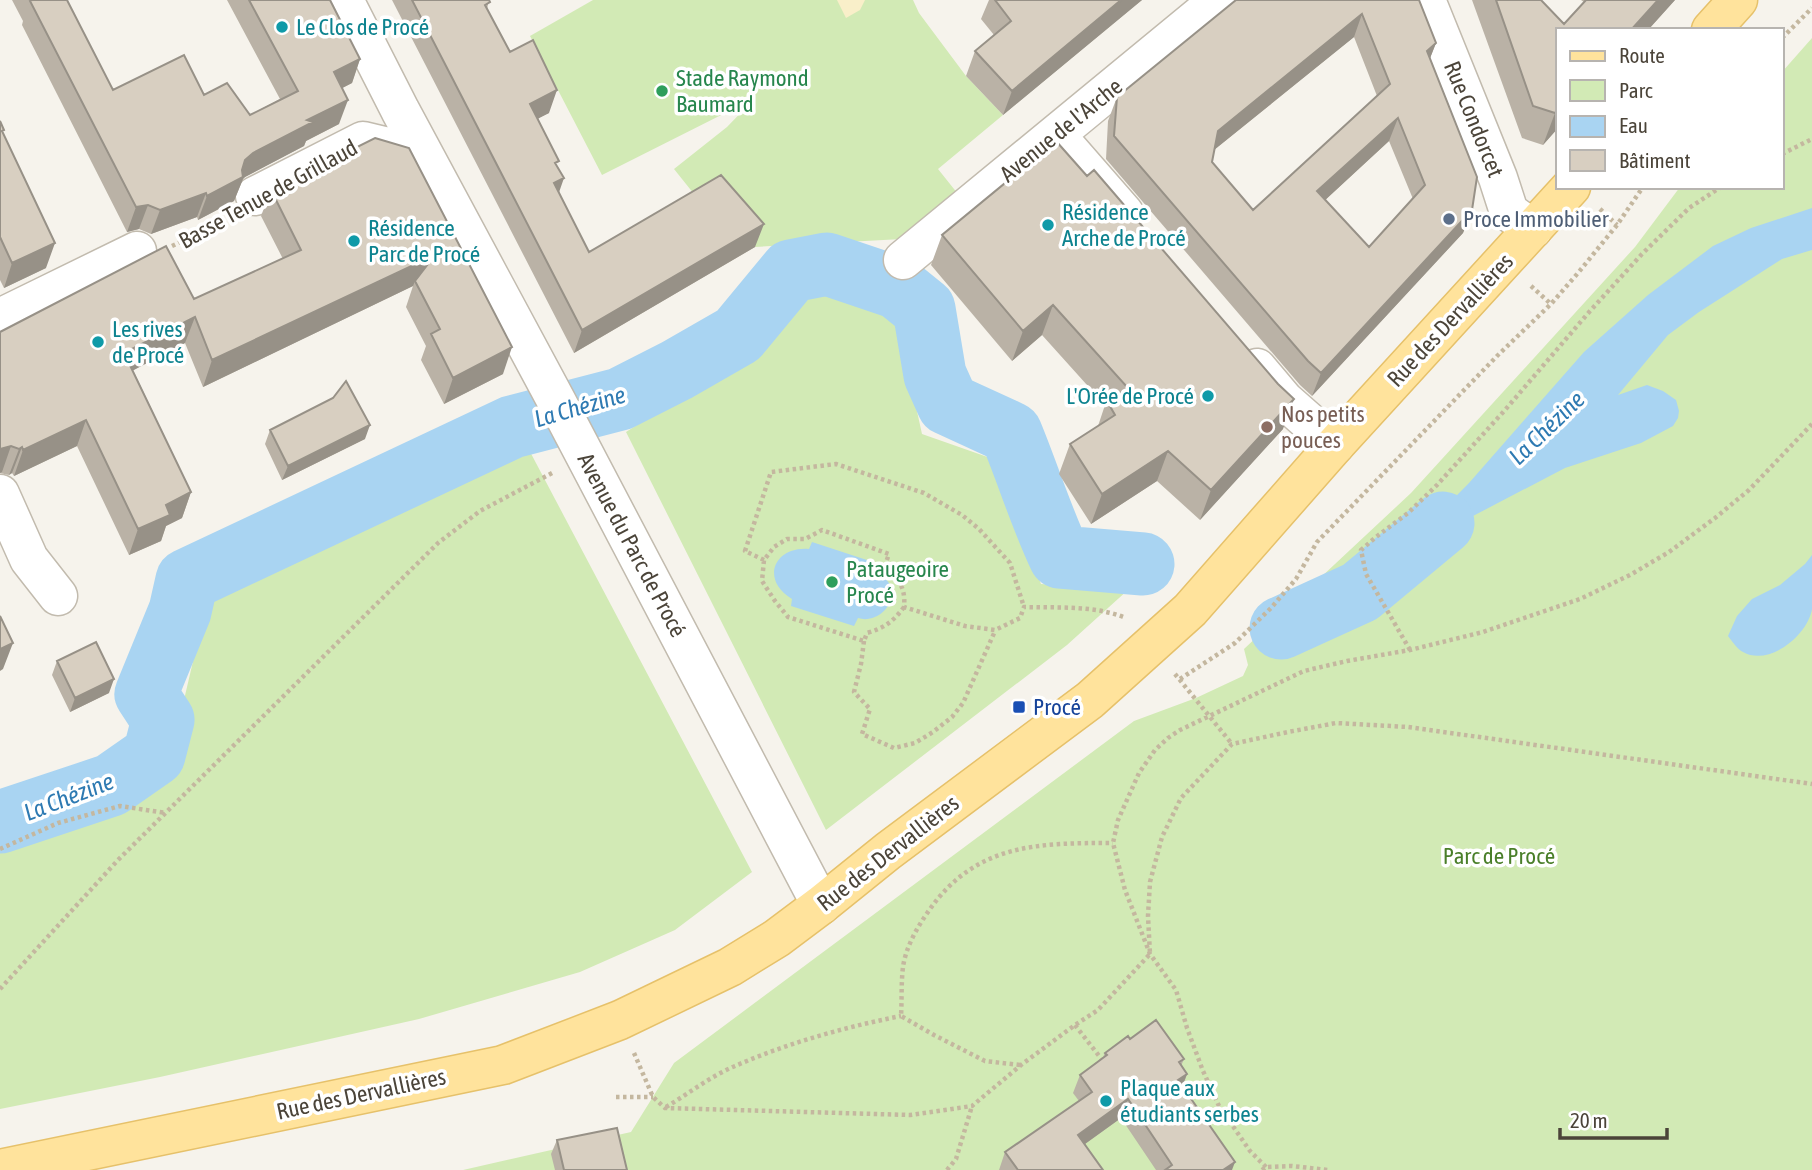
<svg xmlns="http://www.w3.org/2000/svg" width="1812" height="1170" font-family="'Asap Condensed',sans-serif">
  <rect width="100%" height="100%" fill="#f6f3ec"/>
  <path fill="#d2eab5" d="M593,0H913L919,13L966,76L1003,115L938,169L958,194L902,239L755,247L713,198L702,204L674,169L727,127L755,98L602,175L530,36Z
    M1812,38V1170H463L631,1132L674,1063L1134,721L1196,698L1243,676L1248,665L1244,649L1411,493L1635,247L1680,187H1782V72Z
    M802,286L895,311L922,434L996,460L1041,584L1129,589L1067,645L826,830L626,432L740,359Z
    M527,446L752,872L675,930L580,972L419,1019L160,1077L0,1109V839L77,806L152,781L176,734L209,593Z"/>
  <path fill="#f9efc9" d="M837,0H865L860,10L846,18Z"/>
  <path fill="#a9d4f2" d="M1812,208V250L1782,259L1699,312L1668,335L1618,395L1647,385L1663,391L1676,400L1679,411L1678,418L1673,426L1641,443L1565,468L1473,516L1389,597L1376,577L1469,483L1584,352L1648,295L1713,246L1751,228Z
    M812,542L876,563L873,571C879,574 887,578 890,585C898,605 876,624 858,618L854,626L791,606L792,599C760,580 774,546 809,549Z
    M1812,555C1812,572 1812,592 1812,609C1808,635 1769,667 1743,652C1737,649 1732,641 1728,636L1737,616L1752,599L1780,585L1805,564Z"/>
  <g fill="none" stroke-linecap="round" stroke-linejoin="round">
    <path stroke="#a9d4f2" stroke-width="63" d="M1281,628L1360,592L1443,523
      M0,822L111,785L154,755L163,720L146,694L180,611L187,580L512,427L620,399L677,370L738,335L791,271L827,264L898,288L924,309L935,375L948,404L1011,433C1028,474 1041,517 1060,557L1143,564"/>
    <g stroke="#c2bbae" stroke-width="41">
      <path id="minor" d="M344,0L400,110L558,404L821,905
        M1426,0L1498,178L1509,212L1533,229
        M1056,135L1124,213
        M255,196L363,141L417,154
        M903,260L1219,0
        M0,318L137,251
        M1257,368L1284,400L1335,445
        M0,494L29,559L58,596"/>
    </g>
    <g stroke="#e6c16a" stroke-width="41">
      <path id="major" d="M1711,30L1738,0
        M0,1169L503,1065L620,1020L730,967L777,938L821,905L888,851L1090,700L1190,610L1335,445L1571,187"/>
    </g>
    <path stroke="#c4b79f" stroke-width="4.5" stroke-dasharray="3.5 3.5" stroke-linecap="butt" d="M1782,38L1812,8
      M1782,154L1812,139
      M1600,209L1617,225
      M172,246L227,219
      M1531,286L1551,304
      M764,560L745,551L771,472L836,464L924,493L962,515L979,529L1010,563L1024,607
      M904,607C893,622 884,628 867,633L864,641L788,617L775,601L762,581L764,560L774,547L787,539H805L822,530L889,554L885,565C898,579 906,587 904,607L965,626L995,630L1020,618L1024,607C1058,608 1094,605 1126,618
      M864,641L861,664L854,692L870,709L862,734L894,748L915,743L933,732L952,717L963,703L995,631
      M1410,650L1366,574L1361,550L1376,537L1408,513L1437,485L1505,410L1590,311L1642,254L1689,208L1721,187
      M1175,674L1232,744
      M1180,679L1235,643L1271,608L1296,579L1317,542L1497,356L1551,304L1578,273L1617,225L1643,187
      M0,849L58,823L120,806L166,813
      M0,989L118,860L438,543L480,511L554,472
      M1075,1025L1103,1061
      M634,1053L653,1097L665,1108L910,1115L972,1106L1021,1065L1075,1025L1098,1010L1150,954L1148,916L1150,882L1162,837L1181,798L1232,744L1288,732L1336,723L1408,727L1812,784
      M1020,1065L985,1061L934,1035L901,1016C902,1000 901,983 903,967C906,946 918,926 930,909C977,843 1039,843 1113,843
      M616,1097H653
      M666,1107C688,1094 711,1076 735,1066C788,1043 845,1027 901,1016
      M1266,1167L1250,1151L1219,1106L1203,1071L1187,1028L1176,990L1150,954L1125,890L1113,843L1118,820L1139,773L1155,750L1168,738L1180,730L1304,671L1347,661L1410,650L1483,632L1580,599L1630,575L1669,552L1715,518L1749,490L1812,424
      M947,1170L956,1159L972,1106
      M1262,1170L1266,1167L1292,1166L1328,1170"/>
    <use href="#minor" stroke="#fff" stroke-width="38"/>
    <use href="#major" stroke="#ffe39c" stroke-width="38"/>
  </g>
  <path fill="#bab2a6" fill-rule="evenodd" d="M12,0H67L113,90L204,95L250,115L280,99L227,0H330L360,59L352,83L342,88L339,124L306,141L304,146L245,177L243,179L234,201L198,220L197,217L151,234L139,229L127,232L22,25L23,21Z
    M392,0H489L487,9L510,52L549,113L538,118L557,166L558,193L589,252L755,247L574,353Z
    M989,0H1142L1003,115L966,76L975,51L994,35L981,19Z
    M1236,0H1419L1436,43L1430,58L1472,210L1463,233L1312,396L1300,385L1106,159L1108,121L1117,97ZM1354,37L1377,96L1253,210L1212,162L1214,150ZM1389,141L1413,199L1369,247L1325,200Z
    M1472,0H1541L1564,24L1584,2L1581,0H1675L1648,30H1558V128L1543,145L1522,138Z
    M0,121L3,134L46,268L4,288L0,280Z
    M375,138L503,374L444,404L421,360L426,346L406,307L413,286L203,387L185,343L133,370L191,492L182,518L166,526L161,541L129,555L77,446L14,476L12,473L9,475L0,473V332L194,299L283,259L261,216L271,190Z
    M942,235L1283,429L1200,520L1157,481L1091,524L1059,474L1070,444L1098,426L1105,405L1042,335L1012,361L931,265Z
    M270,430L365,439L282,480L265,444Z
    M57,661L109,693L70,712L52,675Z
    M1130,1039L1184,1059L1181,1066L1187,1074L1183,1086L1232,1170H1156L1121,1118L1085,1144L1103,1170H999L1005,1152L1079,1101L1073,1093L1080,1075L1103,1057L1105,1053Z
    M557,1140L627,1170H555L551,1154Z"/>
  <path fill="#979187" d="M1121,0H1142L1003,115L1012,91Z
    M1658,0H1675L1648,30H1631Z
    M1362,14L1354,37L1209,154L1218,131Z
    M1436,43L1427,66V51Z
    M360,59L352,83L325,97L334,72Z
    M557,90L549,113L522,127L530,104Z
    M348,100L339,124L306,141L304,146L245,177L243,179L234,201L198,220L207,196L253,153L307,120Z
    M1558,109V128L1543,145L1555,113Z
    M1398,118L1389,141L1309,215L1317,191Z
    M564,178L556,201L554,183Z
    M206,193L197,217L151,234L160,210Z
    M148,205L139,229L127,232L136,207Z
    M1472,210L1463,233L1312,396L1321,373Z
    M764,224L755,247L574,353L582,330Z
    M55,243L46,268L4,288L12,263Z
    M435,255L415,281L413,286L203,387L212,360Z
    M1053,305L1042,335L1012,361L1023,331Z
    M195,317L185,343L115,380L124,353Z
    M512,347L503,374L444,404L453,378Z
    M1294,399L1283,429L1200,520L1211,490Z
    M86,420L77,446L14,476L23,450Z
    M370,425L365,439L282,480L288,466Z
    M11,446L2,472L0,473V449Z
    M22,447L12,473L9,475L19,449Z
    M1168,451L1157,481L1091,524L1102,494Z
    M191,492L182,518L166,526L161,541L129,555L138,529L166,505Z
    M13,643L3,669L0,671V649Z
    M114,679L109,693L70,712L75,698Z
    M1187,1074L1180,1092L1178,1080Z
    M1128,1099L1121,1118L1071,1154L1078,1135Z
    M1235,1162L1232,1170H1223Z"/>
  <path fill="#d8cfc1" stroke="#979187" stroke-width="2" fill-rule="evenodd" d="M32,0H67L113,90L184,55L204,95L227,83L250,115L298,91L249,0H330L360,59L334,72L348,100L307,120L313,122L253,153L245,160L242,170L243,177L207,196L206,193L160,210L148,205L136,207L30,1Z
    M412,0H489L490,2L485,5L510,52L533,40L557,90L530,104L559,161L555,163L564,178L554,183L589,252L721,175L764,224L582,330Z
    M995,0H1121L1012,91L975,51L1011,21Z
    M1236,0H1419L1436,43L1427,51L1477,177L1472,210L1321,373L1308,361L1114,136L1117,97ZM1362,14L1390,84L1253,210L1212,162L1218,131ZM1398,118L1425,185L1369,247L1317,191Z
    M1496,0H1541L1564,24L1586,0H1658L1631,30H1558V109L1555,113L1533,106Z
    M0,121L4,130L2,131L55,243L12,263L0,237Z
    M375,138L409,148L512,347L453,378L431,334L440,329L415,281L435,255L212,360L195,317L124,353L191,492L166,505L170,515L138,529L86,420L23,450L22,447L19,449L11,446L0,449V332L166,246L194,299L301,250L271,190Z
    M1056,141L1087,176L1094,170L1278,384L1294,399L1211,490L1168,451L1102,494L1070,444L1115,415L1107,401L1128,388L1053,305L1023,331L942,235Z
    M346,381L370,425L288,466L270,430L333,398Z
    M0,616L13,643L0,649Z
    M96,642L114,679L75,698L57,661Z
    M1156,1020L1184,1059L1179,1062L1187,1074L1178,1080L1235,1162L1223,1170H1165L1172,1165L1128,1099L1078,1135L1103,1170H1018L1005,1152L1092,1092L1080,1075L1107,1055L1105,1053L1128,1036L1130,1039Z
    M617,1128L627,1170H564L557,1140Z"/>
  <g fill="#0f9aa8" stroke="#fff" stroke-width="2.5">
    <circle cx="282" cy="27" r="7"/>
    <circle cx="1048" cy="225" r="7"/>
    <circle cx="354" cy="241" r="7"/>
    <circle cx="98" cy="342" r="7"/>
    <circle cx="1208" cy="396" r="7"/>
    <circle cx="1106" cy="1101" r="7"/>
  </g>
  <g fill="#2e9e5b" stroke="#fff" stroke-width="2.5">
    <circle cx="662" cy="91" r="7"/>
    <circle cx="832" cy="582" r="7"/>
  </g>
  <circle fill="#5c6f8a" stroke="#fff" stroke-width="2.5" cx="1449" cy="219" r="7"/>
  <circle fill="#8d6e63" stroke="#fff" stroke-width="2.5" cx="1267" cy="427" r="7"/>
  <rect fill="#1a4fb4" stroke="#fff" stroke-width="2.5" x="1012" y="700" width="14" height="14" rx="3.5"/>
  <g text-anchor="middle" stroke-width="7" stroke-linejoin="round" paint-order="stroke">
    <g font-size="23" fill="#0d838f" stroke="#fff" text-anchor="start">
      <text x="296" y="35">Le Clos de Procé</text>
      <text x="1062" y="220">Résidence<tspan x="1062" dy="26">Arche de Procé</tspan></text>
      <text x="368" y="236">Résidence<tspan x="368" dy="26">Parc de Procé</tspan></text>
      <text x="112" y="337">Les rives<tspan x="112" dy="26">de Procé</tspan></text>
      <text x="1194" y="404" text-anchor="end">L'Orée de Procé</text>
      <text x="1120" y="1096">Plaque aux<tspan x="1120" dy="26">étudiants serbes</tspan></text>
    </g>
    <g font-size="23" fill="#27864d" stroke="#fff" text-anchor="start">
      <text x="676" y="86">Stade Raymond<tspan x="676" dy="26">Baumard</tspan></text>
      <text x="846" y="577">Pataugeoire<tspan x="846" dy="26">Procé</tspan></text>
    </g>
    <g font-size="23" fill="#4b4439" stroke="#fff">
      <text transform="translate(1474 119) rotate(68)" y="8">Rue Condorcet</text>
      <text transform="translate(1061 130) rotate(-39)" y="8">Avenue de l'Arche</text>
      <text transform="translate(268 194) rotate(-29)" y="8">Basse Tenue de Grillaud</text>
      <text transform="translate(1450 320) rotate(-47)" y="8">Rue des Dervallières</text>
      <text transform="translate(632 545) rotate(62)" y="8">Avenue du Parc de Procé</text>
      <text transform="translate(888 853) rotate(-38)" y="8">Rue des Dervallières</text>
      <text transform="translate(361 1094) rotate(-12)" y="8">Rue des Dervallières</text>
    </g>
    <g font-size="23" fill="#4e5e75" stroke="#fff" text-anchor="start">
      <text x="1463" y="227">Proce Immobilier</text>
    </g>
    <g font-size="23" fill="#785e54" stroke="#fff" text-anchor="start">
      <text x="1281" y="422">Nos petits<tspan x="1281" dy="26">pouces</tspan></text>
    </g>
    <g font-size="23" fill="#164399" stroke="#fff" text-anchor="start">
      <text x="1033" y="715">Procé</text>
    </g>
    <g font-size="23" fill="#4a7f2a" stroke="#fff">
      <text x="1499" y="864">Parc de Procé</text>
    </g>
    <g font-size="24" font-style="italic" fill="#2e7ab2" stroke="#fff">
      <text transform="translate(580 407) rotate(-16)" y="8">La Chézine</text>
      <text transform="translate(1547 428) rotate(-44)" y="8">La Chézine</text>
      <text transform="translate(69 797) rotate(-21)" y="8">La Chézine</text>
    </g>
  </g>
  <rect x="1556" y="28" width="228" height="161" fill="#ffffff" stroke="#b7b4b0" stroke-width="2"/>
  <rect x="1570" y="51" width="35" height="10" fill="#ffe39c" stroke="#b7b4b0" stroke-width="2"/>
  <text x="1619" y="63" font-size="21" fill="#4b4439">Route</text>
  <rect x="1570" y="80" width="35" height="21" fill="#d2eab5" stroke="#b7b4b0" stroke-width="2"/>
  <text x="1619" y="98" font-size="21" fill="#4b4439">Parc</text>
  <rect x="1570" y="116" width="35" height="21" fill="#a9d4f2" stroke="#b7b4b0" stroke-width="2"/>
  <text x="1619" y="133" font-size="21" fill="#4b4439">Eau</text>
  <rect x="1570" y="150" width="35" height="21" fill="#d8cfc1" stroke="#b7b4b0" stroke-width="2"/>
  <text x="1619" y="168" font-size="21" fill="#4b4439">Bâtiment</text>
  <path d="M1560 1128v10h107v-10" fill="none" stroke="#4b4439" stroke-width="3.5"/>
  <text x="1570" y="1128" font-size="21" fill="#4b4439" stroke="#ffffff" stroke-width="5" paint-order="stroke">20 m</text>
</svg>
